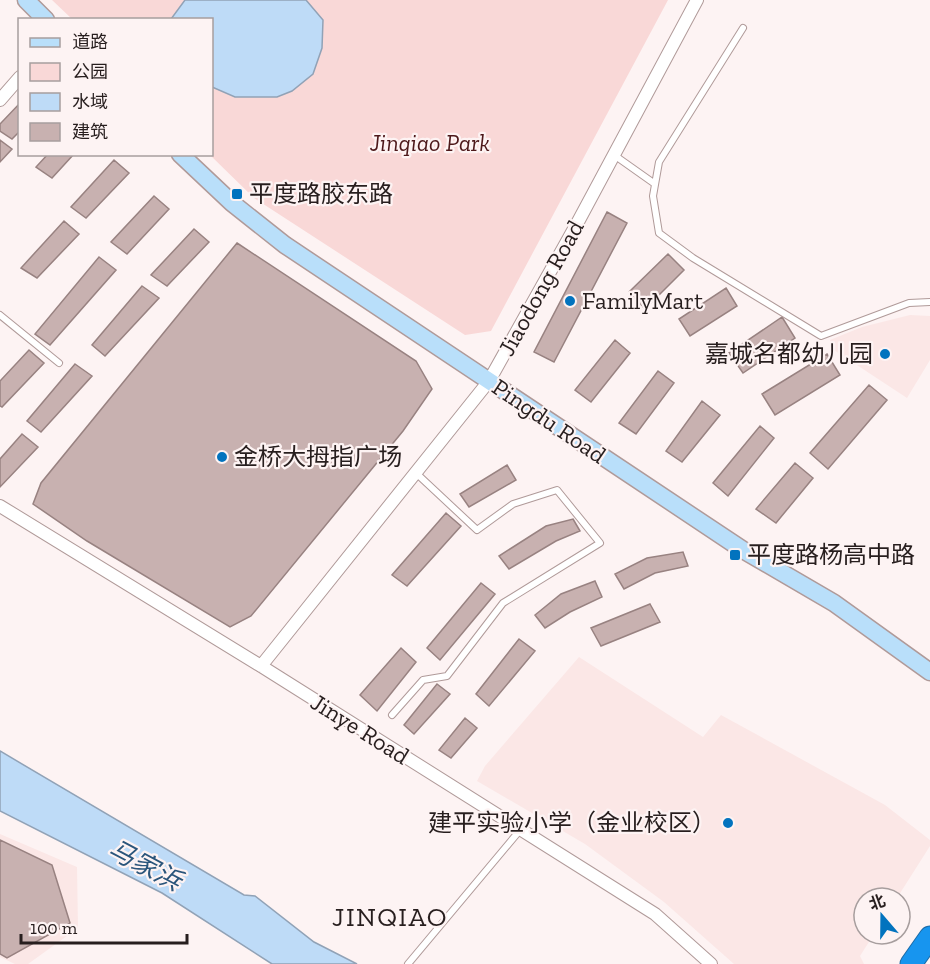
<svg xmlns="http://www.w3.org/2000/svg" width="930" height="964" font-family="'Zilla Slab','Noto Sans SC',serif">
  <rect width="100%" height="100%" fill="#fdf3f3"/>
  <path fill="#fbe7e6" d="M910,315L930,316V360L907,398L831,348L830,340L862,327Z
    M579,657L703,737L721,715L885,805L930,840V846L897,898H864V934H874L860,956L864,964H734L664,902L585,844L477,781L485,766Z
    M0,834L77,867L78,928L28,964H15L0,957Z"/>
  <path fill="#f9d8d7" d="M52,0H668L491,331L465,335L254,198L210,155L212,154V20L72,19Z"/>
  <path fill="#bedbf7" stroke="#91a2b6" stroke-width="1.5" d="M185,0H306L323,20L322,48L313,74L292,91L277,97H235L212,87V20L171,19Z
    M0,751L244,895L255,896L314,942L357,964H272L162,893L0,811Z"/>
  <path fill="#c8b1b0" stroke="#988281" stroke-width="1.5" d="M20,103V131L12,139L0,131V124Z
    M0,140L12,149L0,162Z
    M48,154H74L52,178L36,167Z
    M114,160L129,173L86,218L71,207Z
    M154,196L169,209L127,254L111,242Z
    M607,212L627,223L554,362L534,352Z
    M64,221L79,234L37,278L21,268Z
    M194,229L209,242L167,286L151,275Z
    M237,243L416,361L432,389L403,431L251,616L230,627L87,541L33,504L41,483Z
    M668,254L684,270L645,309L629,292Z
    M99,257L116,270L50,345L35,334Z
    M142,286L159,298L105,356L92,345Z
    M726,288L737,306L690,336L679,319Z
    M782,317L795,338L743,373L729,353Z
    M615,340L630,353L591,402L575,390Z
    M29,350L44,363L2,407L0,406V381Z
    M827,354L840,375L775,415L762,394Z
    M75,364L92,376L41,432L27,421Z
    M658,371L674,383L636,434L619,423Z
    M869,385L887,400L828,469L810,453Z
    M702,401L720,415L682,462L666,451Z
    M760,426L774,438L728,496L713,483Z
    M22,434L38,447L0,487V459Z
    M795,463L813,478L776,523L756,509Z
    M507,465L516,480L469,507L460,494Z
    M446,513L461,526L407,586L392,575Z
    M573,519L580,531L556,541L509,569L499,556L546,526Z
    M683,552L688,566L655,573L624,589L615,574L647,558Z
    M595,581L602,597L570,612L545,628L535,615L561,594Z
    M481,583L495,594L440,660L427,648Z
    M650,604L660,622L601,646L591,628Z
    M519,639L535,651L489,706L476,694Z
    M401,648L416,662L377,711L360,695Z
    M437,684L450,694L414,734L404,725Z
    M465,718L477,728L451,758L439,750Z
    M0,840L52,865L70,923L7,958L0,954Z"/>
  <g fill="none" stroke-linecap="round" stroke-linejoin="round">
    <g stroke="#b09a99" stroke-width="8">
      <path id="lane" d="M743,28L659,162L653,196L659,233L693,258L821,336L909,303L930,302
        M614,155L655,184
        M0,315L59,363
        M392,715L423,680L447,676L503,603L600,543L557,490L513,504L477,530L416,473
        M408,964L521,829"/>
    </g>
    <g stroke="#b09a99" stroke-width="14">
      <path id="street" d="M0,100L20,77
        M0,506L261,666L655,914L711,964
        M261,666L489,381L579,220L697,0"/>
    </g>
    <g stroke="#b09a99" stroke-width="19">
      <path id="secondary" d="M26,0L46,20
        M180,154L232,203L285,245L743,550L834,603L930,672"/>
    </g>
    <g stroke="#1d6ba6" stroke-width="23">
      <path id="highway" d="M911,964L930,937"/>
    </g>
    <use href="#lane" stroke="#fff" stroke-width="6"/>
    <use href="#street" stroke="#fff" stroke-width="12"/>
    <use href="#secondary" stroke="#b9dffa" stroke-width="16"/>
    <use href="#highway" stroke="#1795ef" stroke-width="21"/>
  </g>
  <g fill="#0273be" stroke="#fdf3f3" stroke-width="2">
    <rect x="231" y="188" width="12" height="12" rx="3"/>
    <circle cx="570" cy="301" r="6"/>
    <circle cx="885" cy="354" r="6"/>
    <circle cx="222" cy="457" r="6"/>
    <rect x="729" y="549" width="12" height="12" rx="3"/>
    <circle cx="728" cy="823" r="6"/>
  </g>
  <g text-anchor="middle" stroke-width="4.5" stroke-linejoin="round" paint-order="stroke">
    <g font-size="24" font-style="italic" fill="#4d181a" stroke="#fdf3f3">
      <text x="430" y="151">Jinqiao Park</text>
    </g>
    <g font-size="24" fill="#271e1e" stroke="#fdf3f3" text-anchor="start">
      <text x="249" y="202">平度路胶东路</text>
      <text x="582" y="309">FamilyMart</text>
      <text x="873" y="362" text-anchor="end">嘉城名都幼儿园</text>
      <text x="234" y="465">金桥大拇指广场</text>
      <text x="747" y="563">平度路杨高中路</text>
      <text x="716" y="831" text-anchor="end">建平实验小学（金业校区）</text>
    </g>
    <g font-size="24" fill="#271e1e" stroke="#fdf3f3">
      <text transform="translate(541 288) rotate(-61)" y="8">Jiaodong Road</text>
      <text transform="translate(549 421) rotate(34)" y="8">Pingdu Road</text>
      <text transform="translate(360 729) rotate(32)" y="8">Jinye Road</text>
    </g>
    <g font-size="26" font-style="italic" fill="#2a557b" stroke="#fdf3f3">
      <text transform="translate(145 865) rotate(28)" y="9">马家浜</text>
    </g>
    <g font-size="27" letter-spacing="1.5" fill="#271e1e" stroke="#fdf3f3">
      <text x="390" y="926">JINQIAO</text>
    </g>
  </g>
  <rect x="18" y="18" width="195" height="138" fill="#fdf3f3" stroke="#a79e9e" stroke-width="1.5"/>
  <rect x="30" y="38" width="30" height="9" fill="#b9dffa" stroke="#a79e9e" stroke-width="1.5"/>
  <text x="72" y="48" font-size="18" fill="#271e1e">道路</text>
  <rect x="30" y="63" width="30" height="18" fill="#f9d8d7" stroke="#a79e9e" stroke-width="1.5"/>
  <text x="72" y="78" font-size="18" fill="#271e1e">公园</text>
  <rect x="30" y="93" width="30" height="18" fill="#bedbf7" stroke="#a79e9e" stroke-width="1.5"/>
  <text x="72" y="108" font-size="18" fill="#271e1e">水域</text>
  <rect x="30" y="123" width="30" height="18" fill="#c8b1b0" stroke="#a79e9e" stroke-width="1.5"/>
  <text x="72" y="138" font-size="18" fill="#271e1e">建筑</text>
  <g transform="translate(882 916) rotate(340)"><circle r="28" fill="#fdf3f3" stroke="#a79e9e" stroke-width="1.5"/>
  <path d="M0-4.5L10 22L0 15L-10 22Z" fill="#0273be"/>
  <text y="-9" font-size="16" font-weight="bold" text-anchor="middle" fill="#271e1e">北</text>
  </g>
  <path d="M21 934v9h166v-9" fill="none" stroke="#271e1e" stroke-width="3"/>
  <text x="30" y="934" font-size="18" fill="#271e1e" stroke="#fdf3f3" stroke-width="4.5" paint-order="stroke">100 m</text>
</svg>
